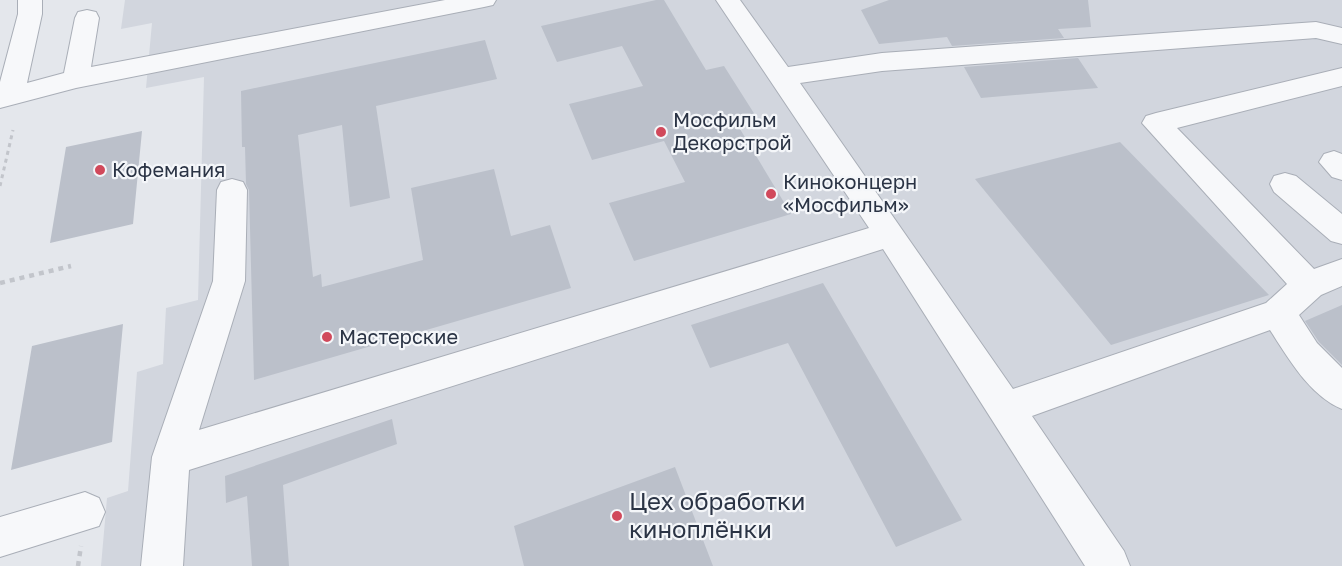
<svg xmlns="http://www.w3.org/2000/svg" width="1342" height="566" font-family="'Golos Text',sans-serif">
  <rect width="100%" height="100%" fill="#e4e7ec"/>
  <path fill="#d2d6de" d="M125,0H1342V566H101L107,498L128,491L137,372L163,364L166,308L198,300L204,77L146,88L152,23L121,29Z"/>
  <path fill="#bbc0ca" d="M656,0H664L706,70L724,66L757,118L737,124L791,214L634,261L609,203L685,182L664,141L592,160L569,104L643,86L622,46L557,62L541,26Z
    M889,0H1088L1091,27L1058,29L1064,38L952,46L947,37L879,44L861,10Z
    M485,40L497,79L376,106L390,198L350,207L342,125L298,135L313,277L321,274L322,287L423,260L411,188L494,169L511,236L550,225L571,288L254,380L249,190L246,184L245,147H242L241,91Z
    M1078,58L1098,88L981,98L964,67Z
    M142,131L133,224L50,243L66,147Z
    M1120,142L1269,295L1111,345L975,179Z
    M823,283L962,520L896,547L788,343L710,368L691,325Z
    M1342,305V365L1319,342L1305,321Z
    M123,324L112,442L11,470L32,346Z
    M392,419L397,444L283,485L289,566H252L247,496L226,503L225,476Z
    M675,467L713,566H524L514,526Z"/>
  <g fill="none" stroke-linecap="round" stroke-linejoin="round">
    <g stroke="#a9aeb7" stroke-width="2">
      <path id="minor" d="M18,0H42V14L27,83L64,73L75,18L78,12L87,10L96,12L99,18L91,67L445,0H496L493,5L484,7L76,88L0,108V82L18,14Z
        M716,0H740L788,67L882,53L1316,22L1342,28V44L1316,38L882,71L800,83L1013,389L1266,303L1287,284L1142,123L1146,116L1156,113L1342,68V86L1177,128L1314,269L1342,259V286L1321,295L1299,315L1317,343L1342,368V409C1310,396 1288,358 1270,330L1032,416L1124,551L1130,566H1085L883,249L189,470L183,566H141L152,457L213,281L217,190L221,182L232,179L243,182L247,190L245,281L199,430L869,228Z
        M1334,151L1342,154V180L1332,177L1319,162L1324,154Z
        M1285,173L1296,176L1342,214V244L1331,241L1274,192L1270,184L1274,176Z
        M85,492L99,498L105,512L99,526L0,557V517Z"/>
    </g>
    <path stroke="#c2c5cb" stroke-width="3" stroke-dasharray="4 4" stroke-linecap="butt" d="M0,186L13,130"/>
    <path stroke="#c2c5cb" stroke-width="4.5" stroke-dasharray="5 5" stroke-linecap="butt" d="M0,283L71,266
      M78,566L81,546"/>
    <use href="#minor" fill="#f7f8fa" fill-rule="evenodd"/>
  </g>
  <g fill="#d1495b" stroke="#f4f6f9" stroke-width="2">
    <circle cx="661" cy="132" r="6"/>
    <circle cx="100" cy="170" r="6"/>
    <circle cx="771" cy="194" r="6"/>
    <circle cx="327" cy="337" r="6"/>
    <circle cx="617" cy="516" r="6"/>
  </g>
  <g text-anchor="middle" stroke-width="4.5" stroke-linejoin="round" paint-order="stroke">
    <g font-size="20" fill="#2b3445" stroke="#f4f6f9" text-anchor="start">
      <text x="673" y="127">Мосфильм<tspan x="673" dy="23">Декорстрой</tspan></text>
      <text x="112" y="177">Кофемания</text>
      <text x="783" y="189">Киноконцерн<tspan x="783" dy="23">«Мосфильм»</tspan></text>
      <text x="339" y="344">Мастерские</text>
    </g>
    <g font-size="24" fill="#2b3445" stroke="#f4f6f9" text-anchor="start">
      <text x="629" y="510">Цех обработки<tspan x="629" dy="28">киноплёнки</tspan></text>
    </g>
  </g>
</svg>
